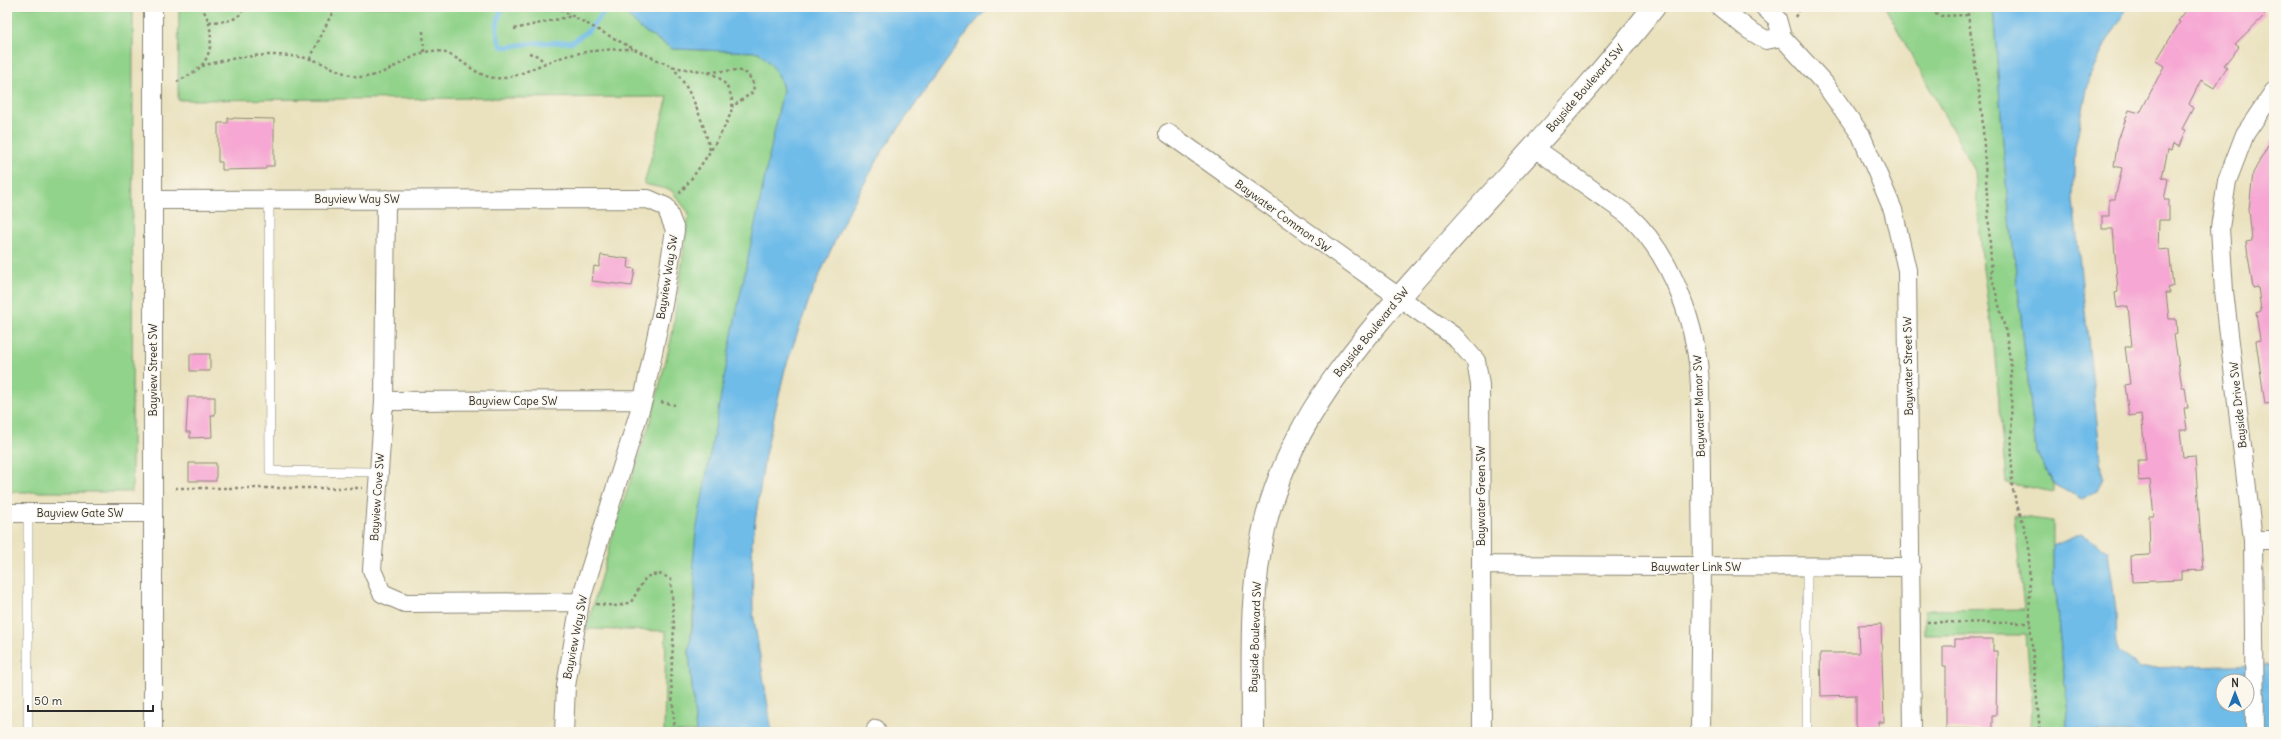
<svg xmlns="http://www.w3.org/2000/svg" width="2281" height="739" font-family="Delius,sans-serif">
  <rect width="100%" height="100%" fill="#fbf7ec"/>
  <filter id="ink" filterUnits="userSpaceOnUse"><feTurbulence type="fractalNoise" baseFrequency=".025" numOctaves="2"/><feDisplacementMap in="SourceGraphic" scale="8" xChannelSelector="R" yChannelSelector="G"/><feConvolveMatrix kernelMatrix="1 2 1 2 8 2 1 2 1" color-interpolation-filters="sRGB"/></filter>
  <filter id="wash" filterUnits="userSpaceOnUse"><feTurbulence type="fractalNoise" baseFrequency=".012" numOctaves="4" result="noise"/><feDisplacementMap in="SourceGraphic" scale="16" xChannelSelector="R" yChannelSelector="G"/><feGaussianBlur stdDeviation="0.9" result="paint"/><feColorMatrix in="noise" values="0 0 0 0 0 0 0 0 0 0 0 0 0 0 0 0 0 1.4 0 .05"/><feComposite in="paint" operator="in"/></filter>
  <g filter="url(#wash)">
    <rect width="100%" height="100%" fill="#eae2bf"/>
    <path fill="#92d38b" stroke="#5e7f5b" d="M7,7H133L132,492H7Z
      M179,7H619L642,30L673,49L759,52C771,64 780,73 783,90L696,584L689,652L696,732H664L666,631L586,629L617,521L652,416L672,336L689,213L671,190L644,184L668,97L178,100Z
      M1885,7H1993L2006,182L2036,452L2054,484V492L2006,483L1994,346L1983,269L1975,171Z
      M2014,516L2053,521V575L2068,713L2066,732H2031L2032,698L2026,635H1925V610L2024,609Z"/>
    <path fill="#6fbce9" stroke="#4d748a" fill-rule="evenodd" d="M619,7H989L971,27L885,147L847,214L811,294L785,369L765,455L752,542L753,613L772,732H696L689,652L696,598L693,563L696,532L732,334L783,90C780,73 771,64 759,52L673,49L642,30Z
      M1993,7H2128L2107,41L2090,76L2075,147L2073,200L2103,478L2097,491L2082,499L2054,484L2036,452L2006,182Z
      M2081,534L2108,551L2116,610L2117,651L2140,668L2274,665V732H2066L2068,713L2053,575V546ZM2223,681H2247V705H2223Z"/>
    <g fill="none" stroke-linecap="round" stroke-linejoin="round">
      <path stroke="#6fbce9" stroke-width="5" d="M502,7C497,22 494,31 501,46L507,47L532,43L572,42L588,31L608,7"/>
    </g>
    <g id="blocks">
      <path fill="#f6a7d3" d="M2189,7H2258L2265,15L2235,44L2239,47L2224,65L2227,67L2214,88L2201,80L2189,104L2193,108L2182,129L2185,130L2179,147L2173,144L2171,151L2168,150L2162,177L2168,179L2164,200H2169V220H2159L2158,250L2169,249L2173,286L2168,288L2170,293H2166L2169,319H2176L2177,334L2174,335L2182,387H2185L2188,408H2184L2187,430H2180L2183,457L2195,456L2203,570L2181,571V580L2132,582L2131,556L2150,555L2149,516H2154L2150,480L2139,481L2138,460H2146L2141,414L2129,416L2125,385L2130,384L2125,347H2132L2128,306L2117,308L2115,293L2118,292L2113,229H2102V216H2109V199H2115L2122,168L2114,166L2118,140L2129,110L2140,113L2164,66L2156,61L2180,22L2178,21Z
        M228,118L274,119V166H266V169L222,170V162H218V123H228Z
        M2274,135V403L2265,404L2256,341L2260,340L2256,313L2261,311L2258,287L2253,288L2246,242L2252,241L2249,209L2253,173Z
        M601,255L629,259L628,268L635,269L632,286L592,281L594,266L599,267Z
        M190,354H210V371H190Z
        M188,397H215V415H211L212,437L190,438V432H186Z
        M189,463H216V481H189Z
        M1881,624L1884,722H1879V732H1856V695L1821,696L1820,653H1859L1858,625Z
        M1955,639H1993V651H1997L1996,716H1992V729H1946V666H1943V646H1955Z"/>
    </g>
  </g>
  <g filter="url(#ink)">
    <use href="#blocks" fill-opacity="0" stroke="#8a8675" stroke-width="1"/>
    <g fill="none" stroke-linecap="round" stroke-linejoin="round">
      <g stroke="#8a8675" stroke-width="10">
        <path id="lane" d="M269,200L270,471L378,472
          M28,732V513
          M1807,732V568"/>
      </g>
      <g stroke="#8a8675" stroke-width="20">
        <path id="street" d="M153,7V732
          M1720,7L1749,30L1766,40L1782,37
          M1764,7L1777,19L1782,37L1824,83L1861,135L1893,210L1907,270L1912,732
          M1168,133L1455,337L1476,361L1480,385L1482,732
          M1533,147C1555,162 1576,178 1597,193C1608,201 1619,208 1629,216C1673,256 1698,329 1700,387L1702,567L1700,732
          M386,199L384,401L372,570L382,593L405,603L580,602
          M153,200L648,199L666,207L675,230L663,305L643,400L580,602L566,686L564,732
          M384,401L643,400
          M7,513H153
          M2253,540H2274
          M1481,565L1911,567
          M876,732V729
          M2255,732L2253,540L2224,291L2220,228L2227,181L2245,134L2274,91"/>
      </g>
      <g stroke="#8a8675" stroke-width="24">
        <path id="secondary" d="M1253,732C1253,665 1249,595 1264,529C1289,415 1371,329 1446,245C1516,166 1589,90 1654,7"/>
      </g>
      <path stroke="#8a8675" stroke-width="2.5" stroke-dasharray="3 3" stroke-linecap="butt" d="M555,7C593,26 630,49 669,65C685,72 705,67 719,78C727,84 734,97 732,108C728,128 693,179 678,195
        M1925,7L1939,16L1968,15
        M1967,7L1982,113L1992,277L2006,333L2011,366L2012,487L2029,543L2030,623L2040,732
        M1795,17L1801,7
        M209,22C223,21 239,23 244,7
        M514,29L572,16
        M423,31L424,52
        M529,53L538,56L545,63
        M310,59L330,17L339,7
        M202,66C236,56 275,51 310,59C327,63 346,78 365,77C390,75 417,48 438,51C463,55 475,81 504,78C520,76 532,68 546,63C575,51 602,49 633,49
        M672,66C692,92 702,117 710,150
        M709,72L738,70L748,74L754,85L753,92L732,107
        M177,82C185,77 195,73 201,66C215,51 213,22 201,7
        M661,402L675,405
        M175,488H362
        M596,604L618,606L631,602L646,577C657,573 662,573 671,580L674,626L671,681L675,732
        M1927,622L2030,623"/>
      <use href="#lane" stroke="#fff" stroke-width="9"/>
      <use href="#street" stroke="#fff" stroke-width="18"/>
      <use href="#secondary" stroke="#fff" stroke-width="22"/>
    </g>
  </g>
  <g text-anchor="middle" stroke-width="3" stroke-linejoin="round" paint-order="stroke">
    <g font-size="11" fill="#2b2b2b" stroke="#fbf7ec">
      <text transform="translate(1585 88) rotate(-49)" y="4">Bayside Boulevard SW</text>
      <text x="357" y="203">Bayview Way SW</text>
      <text transform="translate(1283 216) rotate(36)" y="4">Baywater Common SW</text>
      <text transform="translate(667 277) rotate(-81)" y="4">Bayview Way SW</text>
      <text transform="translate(1371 332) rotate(-51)" y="4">Bayside Boulevard SW</text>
      <text transform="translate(1908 366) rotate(-91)" y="4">Baywater Street SW</text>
      <text transform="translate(153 370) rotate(-90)" y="4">Bayview Street SW</text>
      <text x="513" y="405">Bayview Cape SW</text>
      <text transform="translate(2238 405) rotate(-96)" y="4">Bayside Drive SW</text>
      <text transform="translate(1699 406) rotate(-92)" y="4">Baywater Manor SW</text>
      <text transform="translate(1481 496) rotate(-90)" y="4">Baywater Green SW</text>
      <text transform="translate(377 497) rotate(-86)" y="4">Bayview Cove SW</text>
      <text x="80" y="517">Bayview Gate SW</text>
      <text x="1696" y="571">Baywater Link SW</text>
      <text transform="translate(575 637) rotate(-79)" y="4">Bayview Way SW</text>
      <text transform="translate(1255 637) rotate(-88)" y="4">Bayside Boulevard SW</text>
    </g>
  </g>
  <rect width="2281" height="739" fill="none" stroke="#fbf7ec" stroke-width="24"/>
  <g transform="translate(2235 693)"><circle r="19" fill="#fbf7ec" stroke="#a8a59f"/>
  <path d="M0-3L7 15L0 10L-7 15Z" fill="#1f6fb2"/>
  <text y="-6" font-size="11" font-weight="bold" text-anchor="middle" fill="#2b2b2b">N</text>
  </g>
  <path d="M28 705v6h125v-6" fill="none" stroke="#2b2b2b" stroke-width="2"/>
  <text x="34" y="705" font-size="12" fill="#2b2b2b" stroke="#fbf7ec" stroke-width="3" paint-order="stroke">50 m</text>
</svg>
